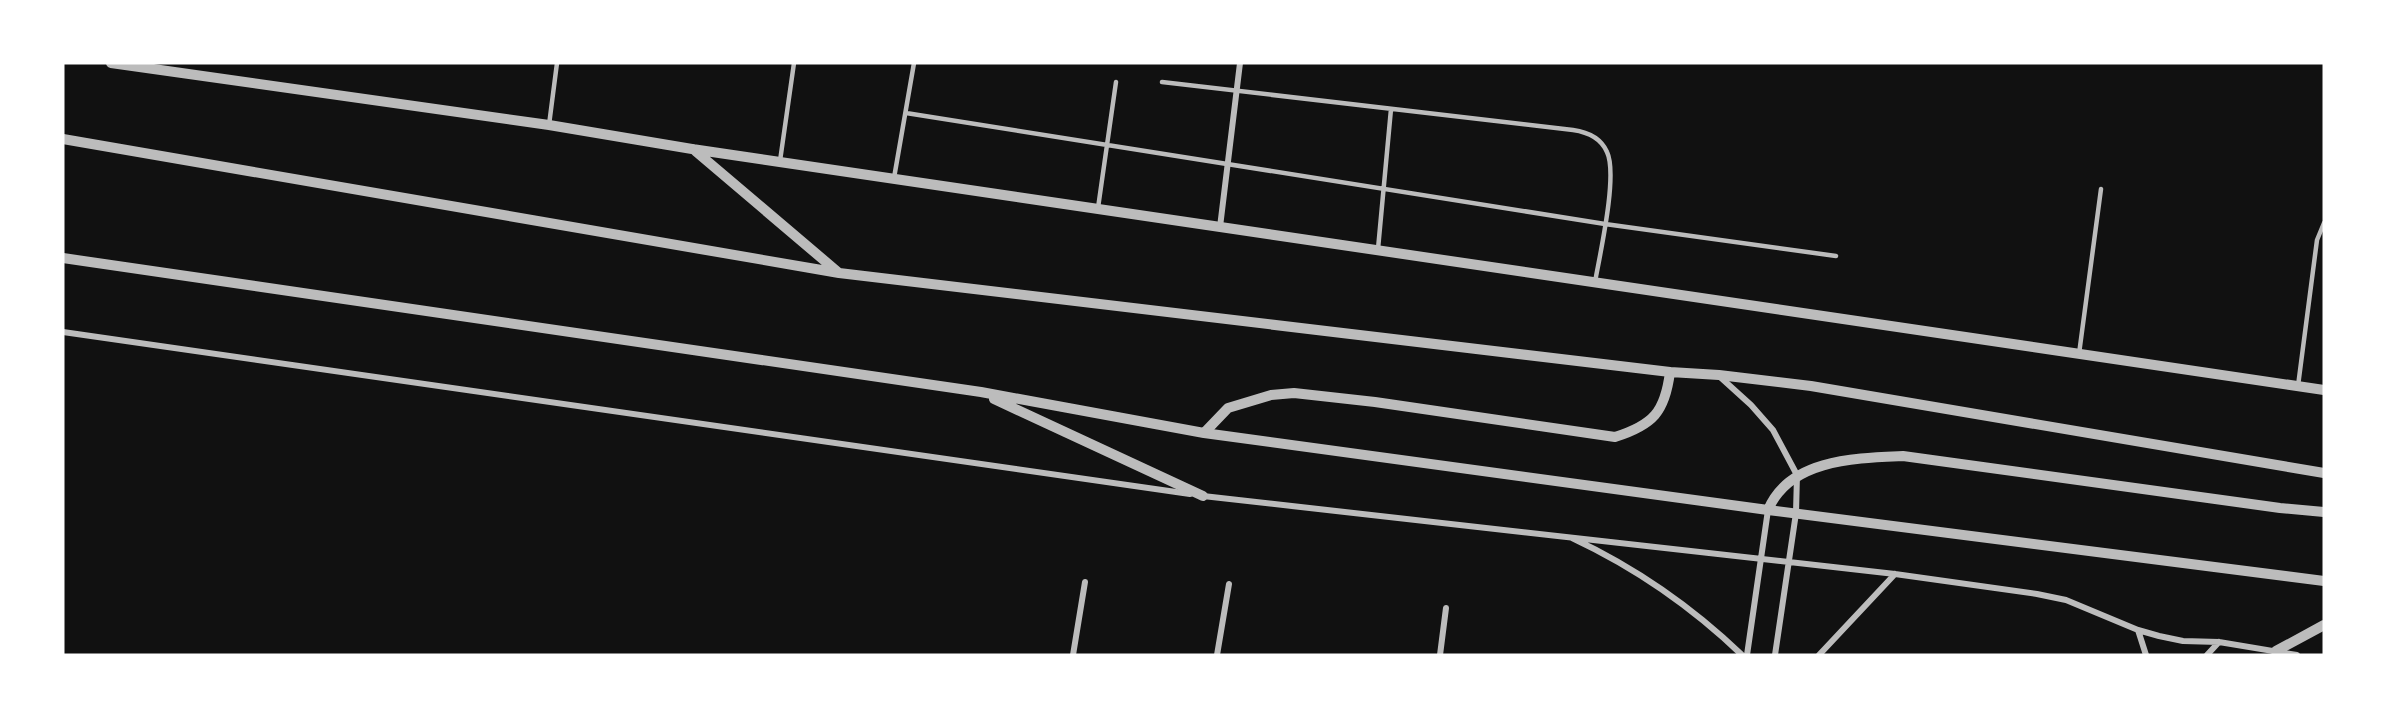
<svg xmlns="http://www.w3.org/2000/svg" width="2387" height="718" font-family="'IBM Plex Sans',sans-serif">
  <rect width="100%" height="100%" fill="#111"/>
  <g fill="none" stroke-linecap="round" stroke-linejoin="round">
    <path stroke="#bcbcbc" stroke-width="4.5" d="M1162,82L1573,130C1587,132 1601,138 1607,152C1618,175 1600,254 1595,282
      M906,113L1605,224L1836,256
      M549,125L557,63
      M780,161L794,63
      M894,178L914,63
      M1098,208L1116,82
      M1378,249L1391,109
      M2079,354L2101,189
      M2298,386L2317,240L2324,223"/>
    <path stroke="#bcbcbc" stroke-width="6" d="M1220,227L1240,63
      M63,332L1190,494
      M1719,376L1751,405L1773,430L1797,475L1796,513L1775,655
      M1203,496L1895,574L2037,594L2066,600L2138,630L2159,636L2183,641L2219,642L2297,655
      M1572,538C1636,568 1691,606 1742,655
      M2138,630L2146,655
      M1073,655L1085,582
      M1217,655L1229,584
      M1440,655L1446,608
      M1747,655L1768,510
      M1819,655L1895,574
      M2207,655L2219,642"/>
    <path stroke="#bcbcbc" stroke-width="10" d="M111,63L549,125L692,149L2324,390
      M63,139L839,273L1670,372L1719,375L1811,386L2324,473
      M693,149L839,273
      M63,258L981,392L1204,433L1768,510L2324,581
      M994,399L1203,496
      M1204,433L1228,408L1271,395L1294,393L1375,402L1615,437C1653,425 1665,412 1670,372
      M1768,510C1789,459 1856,458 1903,456L2280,508L2324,512
      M2276,651L2324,625"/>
  </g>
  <rect width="2387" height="718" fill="none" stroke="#ffffff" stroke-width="129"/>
</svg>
